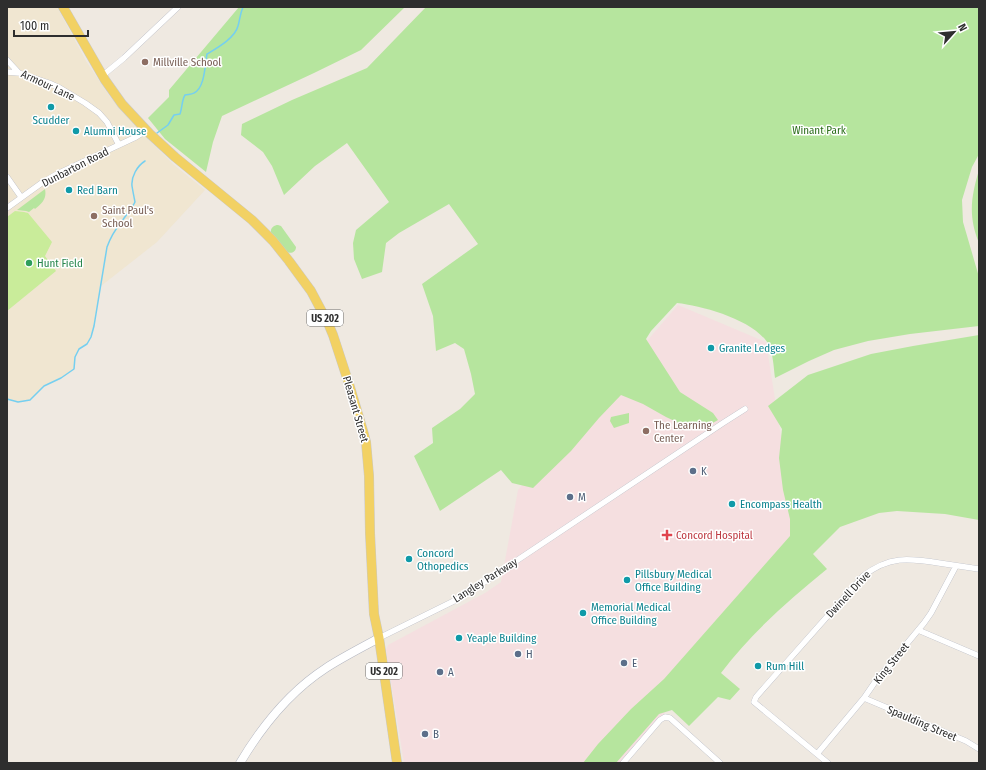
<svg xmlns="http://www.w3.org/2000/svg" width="986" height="770" font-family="'Fira Sans Condensed',sans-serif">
  <rect width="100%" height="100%" fill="#efe9e1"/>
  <path fill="#f0e6d1" d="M7,7H57L86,61L110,97L153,144L174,165L205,190L157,242L101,286L94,326L91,337L87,344L79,349L75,357L74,369L61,378L44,386L30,400L18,402L7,399Z"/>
  <path fill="#f5dfe0" d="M678,305L766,342L790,494L849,507L779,585L620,763H404L386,650L388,645L485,593L501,582L518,490Z"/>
  <path fill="#b6e59e" d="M239,7H405L361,50L314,73L222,116L213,142L206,172L165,139L148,118L169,97V90Z
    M426,7H979V154L972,167L962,200L963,222L979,277V326L910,334L868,341L834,350L809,361L775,378C774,370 773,355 770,347C758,321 704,306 677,303L651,331L646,339L680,392L713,413L718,420L702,429L683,425L666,417L643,404L621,395L599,418L571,451L533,488L512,483L501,470L440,511L414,456L433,443L432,428L460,409L475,394L471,374L464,349L455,343L436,351L433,316L422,284L478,244L449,204L399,233L386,243L382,272L362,279L354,259L353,243L356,230L389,202L347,143L315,166L284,195L272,166L263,152L241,135L242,124L292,100L367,68Z
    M979,170V243C968,216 971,197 979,170Z
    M45,189C47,199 42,203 35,209L34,208L29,212L26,211L17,210Z
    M278,225L281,226L296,247C296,252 291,254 287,252L271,233C270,228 274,225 278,225Z
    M979,335V520L945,514L897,511L879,513L840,527L813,554L827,569C789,600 751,633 721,673L740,689L730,700L718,697L689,726L672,710L659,714L616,763H583L598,744L631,709L664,679L790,536V519L783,490L779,458L782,429L768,406L808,375L871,354L913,346Z
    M629,413V423L614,428L610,421L611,417Z"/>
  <path fill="#c9ec9a" d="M15,211L24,212L28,213L52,242L45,256L56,271L7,311V217Z"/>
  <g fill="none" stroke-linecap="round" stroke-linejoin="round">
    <path stroke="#75cff0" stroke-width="1.5" d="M157,133L168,125L174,115L180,114C182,109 182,99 185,95C188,94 191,95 194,93C205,88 205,64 207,54C217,48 235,38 238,26C240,19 240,14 243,7
      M7,399L18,402L30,400L44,386L61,378L74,369L75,357L79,349L87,344L91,337L94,326L107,247C110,239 114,231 120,224C125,216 131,210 135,202C134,197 133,192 132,186C131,177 137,166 145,161"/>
    <g stroke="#b4b7c1" stroke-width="6">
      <path id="street" d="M7,60L19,73L49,83L60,88L85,103L99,113L107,122L119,145
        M7,72L19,73
        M102,76L124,58L178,7
        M7,177L21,197
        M7,208L43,182L57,174L136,137L146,131
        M918,630L979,656
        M379,638L462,597L723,423L745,409
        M864,698L966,741L979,749
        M817,754L864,698L875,682L924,623L931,613L956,566
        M623,763L660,720L665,717L670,718L720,763
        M828,763L754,702L756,697L863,576C889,556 908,558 939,563C952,565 966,567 979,569"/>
    </g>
    <g stroke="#b4b7c1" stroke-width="9">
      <path id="secondary" d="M240,763C262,726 289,692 326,668C343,657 361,648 379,638"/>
    </g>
    <g stroke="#c9c9c9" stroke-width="10">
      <path id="primary" d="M63,7L105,80L122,104L150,134L175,157L252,220L273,241L289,261L311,291L328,323L333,335L349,384L363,431L366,442L369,476L370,533L374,614L379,638L397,763"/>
    </g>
    <use href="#street" stroke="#fff" stroke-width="5.5"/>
    <use href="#secondary" stroke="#fff" stroke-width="8"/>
    <use href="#primary" stroke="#f2d163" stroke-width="9"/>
  </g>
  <g fill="#8d6e63" stroke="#fff" stroke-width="1.5">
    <circle cx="145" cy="62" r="4"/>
    <circle cx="94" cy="216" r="4"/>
    <circle cx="646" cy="431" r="4"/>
  </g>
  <g fill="#0f9aa8" stroke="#fff" stroke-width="1.5">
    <circle cx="51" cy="107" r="4"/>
    <circle cx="76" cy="131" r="4"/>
    <circle cx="69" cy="190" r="4"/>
    <circle cx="711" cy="348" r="4"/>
    <circle cx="732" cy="504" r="4"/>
    <circle cx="409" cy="559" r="4"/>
    <circle cx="627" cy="580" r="4"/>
    <circle cx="583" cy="613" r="4"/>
    <circle cx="459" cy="638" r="4"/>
    <circle cx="758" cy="666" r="4"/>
  </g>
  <circle fill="#2e9e5b" stroke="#fff" stroke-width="1.5" cx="29" cy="263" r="4"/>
  <g fill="#5c6f8a" stroke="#fff" stroke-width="1.5">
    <circle cx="693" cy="471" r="4"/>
    <circle cx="570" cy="497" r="4"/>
    <circle cx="518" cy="654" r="4"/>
    <circle cx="624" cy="663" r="4"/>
    <circle cx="440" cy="672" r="4"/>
    <circle cx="425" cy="734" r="4"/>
  </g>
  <path fill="#e0444e" stroke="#fff" stroke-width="1.5" d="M665 529h4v4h4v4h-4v4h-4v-4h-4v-4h4z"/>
  <g text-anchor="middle" stroke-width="3" stroke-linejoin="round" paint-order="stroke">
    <g fill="#fff" stroke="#6d6d6d" stroke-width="1">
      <rect x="307" y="310" width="36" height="16" rx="3"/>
      <rect x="366" y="663" width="36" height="16" rx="3"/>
    </g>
    <g font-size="10" font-weight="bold" fill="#2e2e2e">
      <text x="325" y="322">US 202</text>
      <text x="384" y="675">US 202</text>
    </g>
    <g font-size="11" fill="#785e54" stroke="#fff" text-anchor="start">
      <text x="153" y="66">Millville School</text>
      <text x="102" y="214">Saint Paul's<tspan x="102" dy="13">School</tspan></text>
      <text x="654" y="429">The Learning<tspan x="654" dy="13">Center</tspan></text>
    </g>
    <g font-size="11" fill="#2e2e2e" stroke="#fff">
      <text transform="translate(48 85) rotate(25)" y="4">Armour Lane</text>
      <text transform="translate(75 167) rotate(-27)" y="4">Dunbarton Road</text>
      <text transform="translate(356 409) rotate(74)" y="4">Pleasant Street</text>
      <text transform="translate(485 580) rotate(-32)" y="4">Langley Parkway</text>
      <text transform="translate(848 594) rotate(-47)" y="4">Dwinell Drive</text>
      <text transform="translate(891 663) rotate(-51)" y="4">King Street</text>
      <text transform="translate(922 723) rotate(23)" y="4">Spaulding Street</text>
    </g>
    <g font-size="11" fill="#0d838f" stroke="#fff" text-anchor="start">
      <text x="51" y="124" text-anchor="middle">Scudder</text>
      <text x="84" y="135">Alumni House</text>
      <text x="77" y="194">Red Barn</text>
      <text x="719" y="352">Granite Ledges</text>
      <text x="740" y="508">Encompass Health</text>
      <text x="417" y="557">Concord<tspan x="417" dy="13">Othopedics</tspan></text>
      <text x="635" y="578">Pillsbury Medical<tspan x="635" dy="13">Office Building</tspan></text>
      <text x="591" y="611">Memorial Medical<tspan x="591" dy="13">Office Building</tspan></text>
      <text x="467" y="642">Yeaple Building</text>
      <text x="766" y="670">Rum Hill</text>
    </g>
    <g font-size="11" fill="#2c6e1b" stroke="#fff">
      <text x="819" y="134">Winant Park</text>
    </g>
    <g font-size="11" fill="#27864d" stroke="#fff" text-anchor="start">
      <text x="37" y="267">Hunt Field</text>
    </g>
    <g font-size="11" fill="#4e5e75" stroke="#fff" text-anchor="start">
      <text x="701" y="475">K</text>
      <text x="578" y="501">M</text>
      <text x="526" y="658">H</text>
      <text x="632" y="667">E</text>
      <text x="448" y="676">A</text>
      <text x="433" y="738">B</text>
    </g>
    <g font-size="11" fill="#be3a42" stroke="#fff" text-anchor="start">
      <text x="676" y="539">Concord Hospital</text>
    </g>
  </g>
  <rect width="986" height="770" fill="none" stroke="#2e2e2e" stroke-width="16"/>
  <g transform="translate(954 32) rotate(63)" stroke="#ffffff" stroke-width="3" paint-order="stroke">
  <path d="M0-3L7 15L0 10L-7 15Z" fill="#2e2e2e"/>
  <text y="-6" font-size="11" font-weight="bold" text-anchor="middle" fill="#2e2e2e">N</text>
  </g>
  <path d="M14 30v6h74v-6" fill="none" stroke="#2e2e2e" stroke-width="2"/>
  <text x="20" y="30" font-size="12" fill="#2e2e2e" stroke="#ffffff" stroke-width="3" paint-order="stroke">100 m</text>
</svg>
